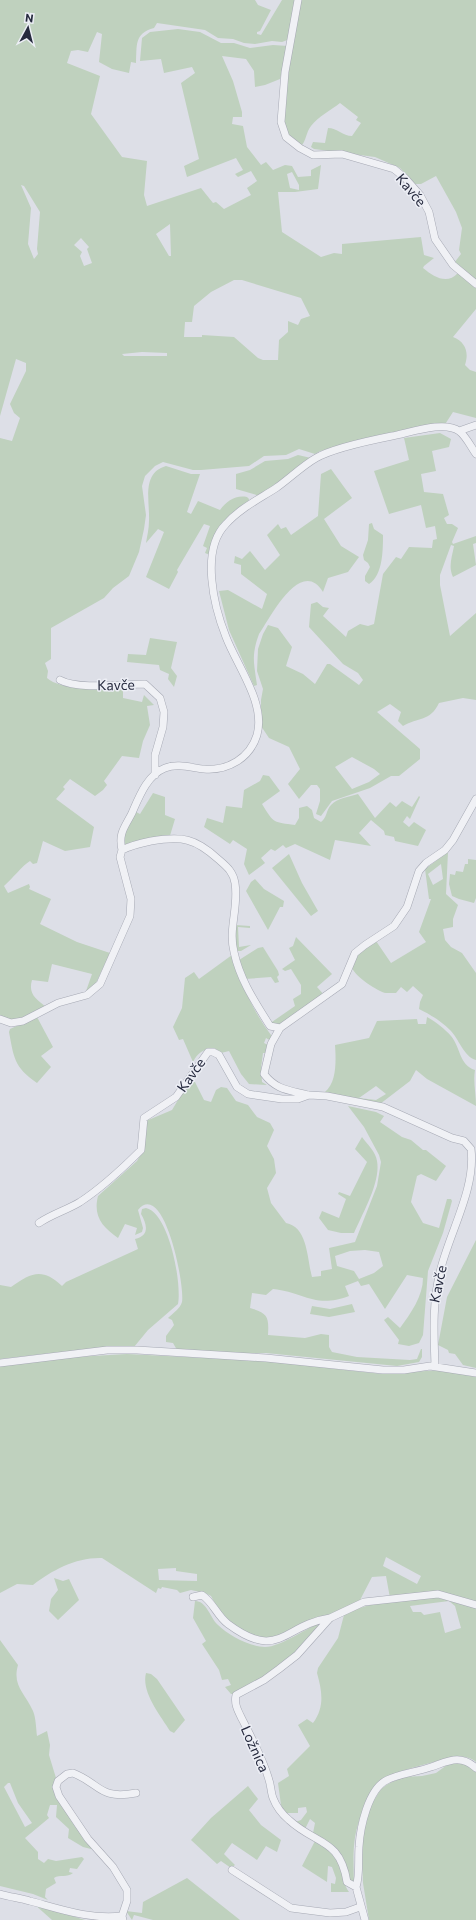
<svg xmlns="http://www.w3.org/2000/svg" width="476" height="1920" font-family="Commissioner,sans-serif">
  <rect width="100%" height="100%" fill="#dddfe7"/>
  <path fill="#bfd1be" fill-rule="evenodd" d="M0,0H255L258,5L271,10L260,31L257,32V34L261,35L282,0H296L290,39L282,42L272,41L255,44L244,43L233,39L218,38L205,30L157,23L154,28C134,33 137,46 136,63L131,62L129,73L112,69L99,62L102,34L97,32L88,52L78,50L71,51L67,63L100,76L91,114L122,157L147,161L144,195L147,206L201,188L213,203L216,202L224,209L251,195L247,188L257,181L251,171L238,177L235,174L243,170L236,158L187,177L184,166L199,159L181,83L195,73L192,67L164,73L161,59L140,61L142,38L150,32L178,29L200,32L221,43H234L250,48L273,45L288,46L280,79L265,85L255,87L254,71L246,59L222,56L233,81L242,112V117H233L232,124L243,126L247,147L261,165L266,162L273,170L285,165L292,166L298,177L311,176V170L321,165L318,189L295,192H278L282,232L321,257L334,253L342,254V244L421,237L424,255L434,258L424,266L423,268C434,277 447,285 458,273L476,287V309L453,337C466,342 469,353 465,365L470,370L476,372V418L453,412L442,429L320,451L315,454L299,449L286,455L264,456L249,466L201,470H193L163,462L155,466L145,476L142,486L146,515L144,529L139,552L129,576L113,588L104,598L51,628V659L45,663L48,671L47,678C59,690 106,690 123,690V698L142,702L144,695L154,705L147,706L150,725L143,741L139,758L122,756L104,781L107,785L103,790L95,796L70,779L63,787L65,789L56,799L94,827L90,847L65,851L43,841L37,863L33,864L30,861C23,865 12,879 4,886L8,893L29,884L30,887L29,889L51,899L40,924L77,942L110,953L96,983L85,994L92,974L52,964L48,982L32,980C28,994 36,999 46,1007L14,1021L0,1019V438L12,441L20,418L14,413L10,404L26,371V363L16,359L0,416ZM292,172L299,185V190L290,188L287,174ZM21,185L24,186L40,212L37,249L38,254L34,259L28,244L31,208ZM170,224L171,256H169L156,234ZM81,238L89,247L87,249L92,263L84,266L80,256L82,252L74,245ZM234,280H242L301,298L310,316L301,319L298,325L288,321V332L279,340L278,360H263L258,358L234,337L202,335V337H184L185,322H192L194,306L211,292ZM142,352L167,353V356H124L122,354Z
    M300,0H476V282L454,263L461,254L459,250L462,228L456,212L436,176L421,184H415L400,168L375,157L314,149L311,147L313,142L325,143L328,128C337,128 343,136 352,136L361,123L356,120L358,117L340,103C331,110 318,117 311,126C306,132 306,142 301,146L287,133L284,124L287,73Z
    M440,433L451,439L449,447L432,451L436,471L421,474L424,492L443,494L449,515L444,518L447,524H452L458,528L452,542L453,544L476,536V543L473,544L476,565L453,577C448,567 452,557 454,546L451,545L440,575V585L450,636L476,613V700L463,698L439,703C430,722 418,717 403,726L398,721L401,712L390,704L377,712L420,749V759L399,776H391L370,788L332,801L321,816L316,814L320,801V789L317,785H311L299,799L288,784L300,769L289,747L269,738L261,726V700L263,689L257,671L258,649L263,634L268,625L278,628L292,647L286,666L303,674L315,684L327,664H330L359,685L363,680L358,673L343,664L309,627L311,604L317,602L323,607L329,608L323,616L346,637L348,631L360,624L368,626L374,624L383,574L396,557L401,559L409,547L432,548L433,540L437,539L435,526L426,528L421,505L389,514L374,471L409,460L404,438ZM352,757L374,769L380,774L369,782L352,789L335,767Z
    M298,455L311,458L260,496L236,489V474L250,470L265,461L288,459Z
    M166,466L191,474H200L187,512L191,514L198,501L220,510C227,501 235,495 247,497L249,499L248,503L232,515L210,555L205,553L207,548L203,546L210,526L204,524L177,570L178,572L169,589L146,577L164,532L158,529L146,543C147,536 149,529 149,521C150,502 141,473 166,466Z
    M331,469L352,498L324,519L341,546L359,557L348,572L328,578L323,592C301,556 270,618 259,634C251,656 254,663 257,685L254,686L229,630L219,591L228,590L262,609L267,594L241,574V565L234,563L235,556L242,559L250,551L265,570L280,555L267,535L278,524L281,529L286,527L291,535L318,516L321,474Z
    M372,523L374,529L383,535C383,550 383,575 369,584L365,581V576L370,567L368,563L364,560L363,555L368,540L369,524Z
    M150,638L177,642L171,668L177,676L174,687L168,679L169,674L160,670L159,665L127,662L128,654L146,655Z
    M263,775L269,776L280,791L262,804C274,824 274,822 295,825L299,818V808L307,806L312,810L314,818L321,822C327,818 326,810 331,805C337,798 349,797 358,794L375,818L390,802L396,807L402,801L412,807L419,796L420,797L410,819L407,816L403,822L409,827L414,822L426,830L418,846L395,841L394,837L385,835L384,831L371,820L359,833L371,846L335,840L330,860L295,844L286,848L283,845L275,851L271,849L261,858L265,863L249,875L244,864L247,849L233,840L230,844L204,827L207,818L223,823L226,806L242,808L244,790L260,781Z
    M153,793L165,797V815L175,819L169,839L125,845L123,841L124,835L136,812L140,814Z
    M448,852L446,894L458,905L453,919V927L443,929L445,940L451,947L462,953L476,973V1060C464,1057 459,1039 450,1030C441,1021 431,1015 419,1009L420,1002L423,995L413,986L407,992L401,987L396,993C392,993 389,993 386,993C378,992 355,976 352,968L357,955L376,941L391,963L426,942L419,932L431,899H429L425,869ZM441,864L443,879L433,885L428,874Z
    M289,854L302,883L318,911L311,916L272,868Z
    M468,859L476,860V898L474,903L459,899L452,896L449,884L450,874L455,875L456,871L463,872L465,864H468Z
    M255,879L264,889L284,901L283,907H280L268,930L246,891L251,882Z
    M235,925L250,926V928L238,927L239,947L251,945L241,951H237L234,934Z
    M296,937L332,974L317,987L325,996L284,1025L269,1024L295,1006L293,999L301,994V985L291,969L285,971L282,969L295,960L289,948L293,946Z
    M263,947L278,971L279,975L277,977L279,982L275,983L271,977L245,979L239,960L258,948Z
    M232,955C241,984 253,1011 271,1035V1041L266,1038L264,1043L268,1045L265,1053H263L261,1068L262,1082L267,1085L249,1084L241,1074L229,1051L221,1053L214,1048C204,1049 198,1052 193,1062L183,1039L179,1040L173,1027L182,1008L185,978L194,972L199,979Z
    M37,1017L53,1047L41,1056L51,1067L37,1083C14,1067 14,1058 9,1032L10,1029Z
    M427,1017C435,1021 445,1029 451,1036C461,1048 459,1065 475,1070C473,1082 476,1093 476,1106L427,1079L416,1070L410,1081L380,1104L325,1092C337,1082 336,1060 335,1045L369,1038L377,1021L417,1019L418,1024H426ZM376,1086L386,1094L376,1100L359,1098Z
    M190,1080L195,1082L204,1100L211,1102L216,1090L221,1087L227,1088L236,1101L248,1105L257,1117L270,1123L274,1130L267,1146L274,1159L276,1173L267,1188L271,1203L286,1223C308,1227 307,1259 312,1277L321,1276V1271L332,1269L329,1248L355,1242L377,1186L381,1162L379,1155L364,1127L348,1106L376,1112L384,1116L380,1122L402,1137L411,1140L423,1150H426L446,1166L436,1181L421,1174L417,1176L411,1202L423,1223L439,1228L447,1199H451L452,1201L443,1233L428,1271L423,1335L419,1343L409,1346L398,1344L399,1340L384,1320L388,1317L400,1328C411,1313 423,1296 423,1278L407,1275L385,1309L369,1284L361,1286L358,1281L345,1286L349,1296C315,1309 304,1292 273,1289L266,1295L252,1293L250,1308C268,1313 269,1317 268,1335L305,1338L321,1334L329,1335V1347L332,1352L357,1357L410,1360L417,1359L421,1349H422V1357L419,1362L397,1366L266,1353L232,1354L177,1350L173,1343L166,1342V1336L174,1325L172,1320L168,1318C173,1313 180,1309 182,1302C185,1285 164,1179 138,1210L143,1228L142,1232L135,1235L137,1228L125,1224L118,1238C102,1227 93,1216 98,1196L137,1161L143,1151L146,1121L172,1110ZM365,1250L379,1252L383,1266L374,1273L359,1279L354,1271L337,1266L335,1256L350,1251Z
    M362,1137C367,1144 376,1152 377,1161C381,1182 362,1214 354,1233H341L328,1230L319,1218L322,1211L339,1218L346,1199L338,1194L339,1192L350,1196L367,1162L355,1149Z
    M146,1208C169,1213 182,1283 178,1304L148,1330L134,1347H105L0,1359V1285L11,1287C31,1273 42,1267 62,1286L66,1282L138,1249L135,1239C150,1236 147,1224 141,1214L142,1209Z
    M476,1240V1368L463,1365L455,1354L449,1353L448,1350L438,1345L447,1297Z
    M352,1304L355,1312L329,1317L310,1314L312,1306L330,1309Z
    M127,1354L264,1361L382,1374L440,1370L476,1377V1602L458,1597L390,1598L386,1576L372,1577L359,1602L277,1638L262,1640L234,1626L220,1613L211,1596L205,1593L191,1590L180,1593L177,1590L162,1587L161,1589L158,1588L156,1593L102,1558C77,1557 52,1570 33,1585L17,1584L0,1593V1366L75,1357ZM386,1557L421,1576L417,1584L383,1566ZM176,1568V1571L197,1574V1581L159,1580L158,1569Z
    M54,1578L63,1581L69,1579L79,1600L58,1620L49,1611L51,1599L58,1590Z
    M434,1597L476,1607V1762C469,1756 460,1756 451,1757C433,1763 406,1768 390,1776C380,1781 375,1788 370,1798C352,1829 353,1848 354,1883L349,1880L346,1864L313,1833L315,1823L310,1819L305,1829L295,1822L301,1820L307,1812L306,1807L298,1808V1813H285L281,1805L278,1783L289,1776L287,1769L310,1746L298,1725L307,1719L313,1723C325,1707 322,1691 317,1673L318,1668L338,1638L344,1615C372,1600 403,1600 434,1597ZM449,1601L455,1606L461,1628L445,1633L440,1612L424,1615L421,1612H413L410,1606Z
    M195,1601C207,1601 210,1618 218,1625C228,1635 250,1647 265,1647C281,1647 308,1627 324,1621L307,1642L279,1667L236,1694H231L225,1687L231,1685L228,1679L222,1680L219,1670L202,1644L206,1641L193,1618Z
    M0,1640L18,1665C12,1686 25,1693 33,1711C36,1718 36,1728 37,1736L47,1731L50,1745L49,1755L56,1778L55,1791L91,1847V1849L83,1847L68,1838L69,1829L56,1817L57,1805H50L47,1815L49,1818L25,1838L38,1852V1859L44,1863L48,1859L56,1861L82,1857L84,1859L77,1869L70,1868L69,1872L73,1873C67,1878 60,1874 54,1878L56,1883L46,1889L45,1897L48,1900L33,1894L0,1886ZM8,1783H10L18,1803L32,1823L25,1827L4,1787Z
    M146,1673L151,1674L157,1679L185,1720L174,1733L170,1731C160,1715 141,1692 146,1673Z
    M459,1762L474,1769L476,1772V1920H369L363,1883L361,1836L371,1805L381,1789L388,1784L403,1777L422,1776L436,1773L447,1765Z
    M248,1786L258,1799L249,1810L261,1825L281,1840L277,1852L266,1846L257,1860L232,1843L224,1854L235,1865L231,1868L221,1861L217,1864L191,1840L211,1818Z
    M315,1841C328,1848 339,1855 342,1871C344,1879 344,1885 349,1892H331V1883L335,1884L336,1878L332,1867L328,1866L327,1882L302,1866Z
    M187,1878L240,1920H153L134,1915L132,1920L126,1911L142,1913L143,1902Z
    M34,1904L85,1920H52Z"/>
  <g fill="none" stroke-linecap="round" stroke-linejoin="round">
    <g stroke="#a6a9b4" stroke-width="8">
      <path id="minor" d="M298,0L285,72L281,122L286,137L300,148L313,155L342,154L394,169L405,178L420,195L429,212L435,239L453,265L476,284
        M459,431L476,425
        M60,680C78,690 123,684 145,684L160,698L164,712L163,727L155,755V775
        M122,850C118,833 125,827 132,813C139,797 147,775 165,768C178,763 192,768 204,769C228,771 250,758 257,735C266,703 237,666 226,637C214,607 200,550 226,524C239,509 259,499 276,488C289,479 302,466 316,458C333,448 372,440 392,436C409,433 444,420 459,431C466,436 471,447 476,454
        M0,1019L11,1023L23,1021L58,1003L87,995L100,984L130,916L131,899L120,857L122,850C132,845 141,843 151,841C182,836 195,838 218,859C226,866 233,871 235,883C239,907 228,929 234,952C240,980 255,1002 270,1026L280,1028L342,984L355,953L365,945L394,926L407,907L419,871L426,863L445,850L453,840L476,799
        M280,1028L271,1044L264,1074C276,1090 289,1090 308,1095
        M39,1223C52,1214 67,1210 80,1202C103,1187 122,1169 141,1150L144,1118L176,1097L208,1052H213L219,1055L237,1087L248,1094L282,1099H298L309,1095L327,1096L383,1107L452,1138L464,1141L471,1149C476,1189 449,1233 440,1272C432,1304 434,1334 435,1366
        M0,1363L107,1350H137L266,1358L383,1370H404L430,1366L476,1373
        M193,1597L202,1595C213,1602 217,1616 228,1624C279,1662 283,1625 330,1618
        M476,1605L438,1594L364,1602L330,1618L297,1655L279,1669L264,1680L236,1695C234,1704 238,1711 242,1719C252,1738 263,1759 269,1780C271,1786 271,1793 273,1798C276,1806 283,1815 289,1820C316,1845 340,1838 347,1882L356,1887C360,1876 358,1859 359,1847C360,1828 368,1789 387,1780C401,1773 417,1772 431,1767C449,1761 460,1754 476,1768
        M232,1870L291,1908L330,1913L346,1912L360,1907
        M356,1887L365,1920
        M0,1894C10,1897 20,1898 30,1901C60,1909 91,1920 122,1916L123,1920
        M122,1916L127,1901V1890L113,1867L88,1839L59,1796L56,1787L58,1781L67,1774L73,1773C101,1784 99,1800 136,1793"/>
    </g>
    <use href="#minor" stroke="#f0f1f5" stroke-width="7"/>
  </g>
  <g text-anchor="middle" stroke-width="3" stroke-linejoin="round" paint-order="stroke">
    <g font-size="14" fill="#262a3e" stroke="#eceef5">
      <text transform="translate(411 190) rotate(50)" y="5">Kavče</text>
      <text transform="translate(116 685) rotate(-1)" y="5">Kavče</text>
      <text transform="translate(191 1075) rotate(-55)" y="5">Kavče</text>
      <text transform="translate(438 1284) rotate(-78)" y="5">Kavče</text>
      <text transform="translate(255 1749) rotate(66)" y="5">Ložnica</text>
    </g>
  </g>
  <g transform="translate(28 28) rotate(7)" stroke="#eceef5" stroke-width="3" paint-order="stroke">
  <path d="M0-3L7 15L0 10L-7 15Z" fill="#262a3e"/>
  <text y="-6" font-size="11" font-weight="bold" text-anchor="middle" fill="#262a3e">N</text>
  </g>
</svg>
